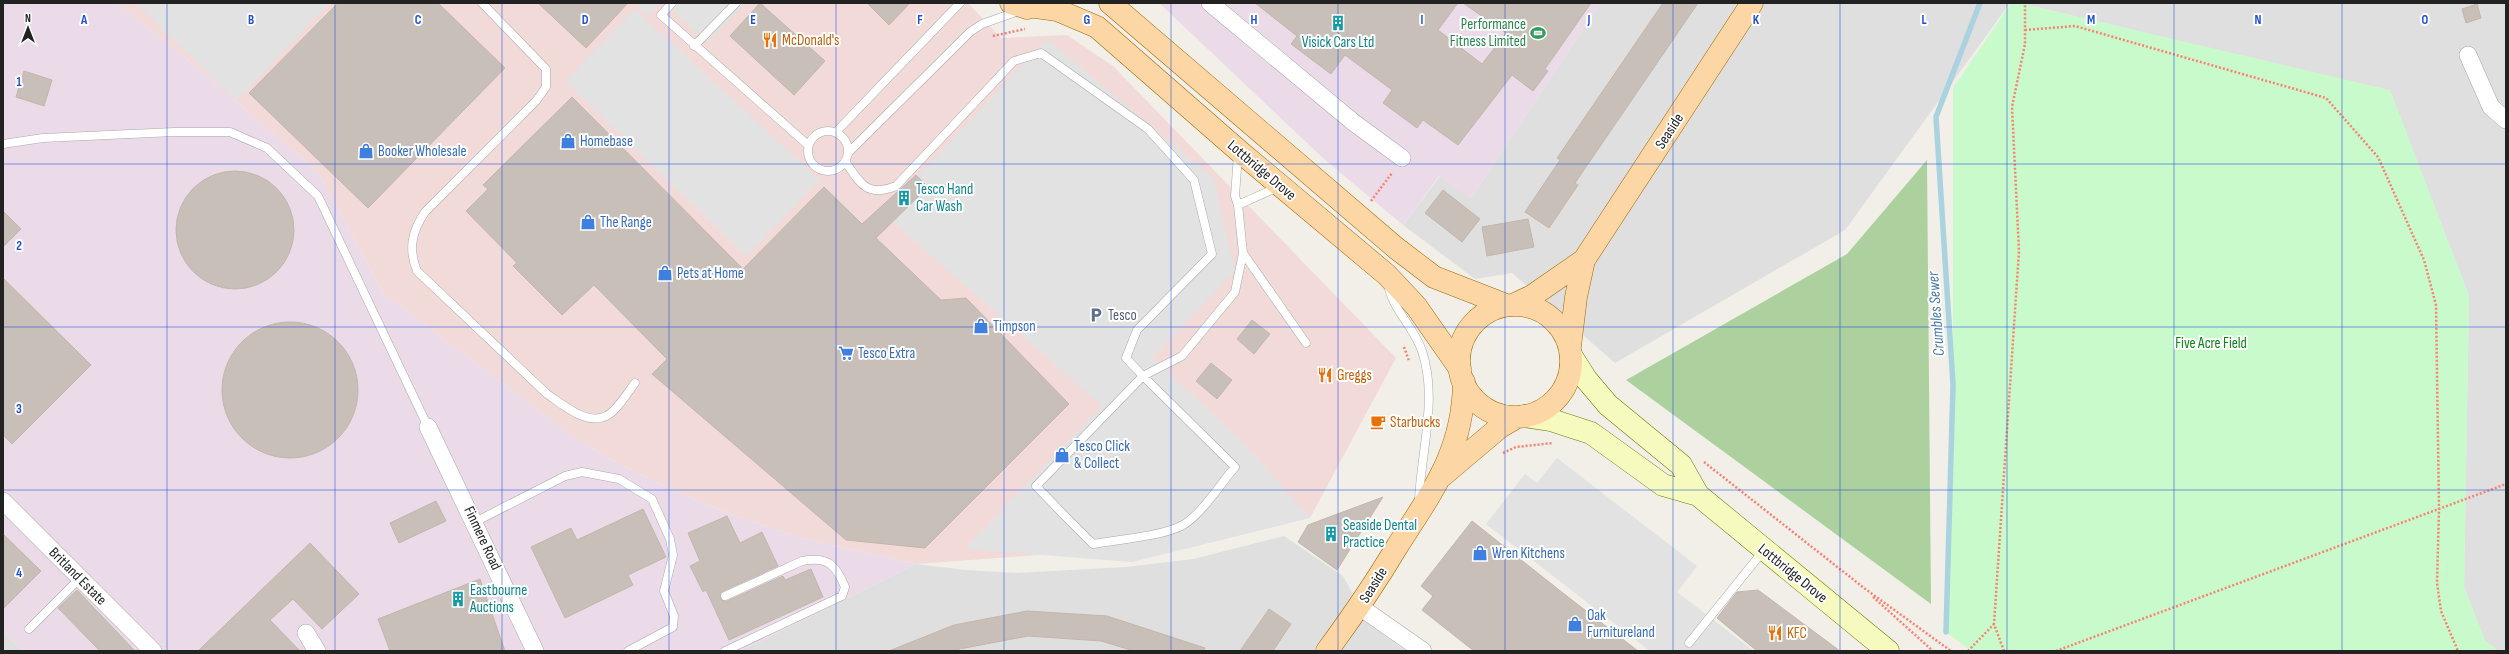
<svg xmlns="http://www.w3.org/2000/svg" width="2509" height="654" font-family="'Sofia Sans Condensed',sans-serif">
  <rect width="100%" height="100%" fill="#f2efe9"/>
  <path fill="#e0dfdf" d="M1600,3H2010L1845,230L1615,363L1512,273L1475,279L1403,225L1440,176L1471,198Z
    M2019,3H2506V651H2498L2485,641L2464,587L2469,296L2390,91Z
    M1284,536L1343,576L1370,625L1406,651H740L916,564L966,570L1016,573L1126,567L1193,559Z
    M3,631L22,651H3Z"/>
  <path fill="#f2dad9" d="M117,3H968L1001,38L1067,35L1113,66L1396,358L1310,518L1039,555L916,564L805,539L733,515L668,488L608,458L571,435L383,293L319,173L186,58Z"/>
  <path fill="#ebdbe8" d="M3,3H117L186,58L319,173L383,293L571,435L608,458L668,488L733,515L805,539L916,564L740,651H22L3,631Z
    M1159,3H1600L1471,198L1439,176L1403,225L1324,159Z"/>
  <path fill="#add19e" d="M1927,160L1931,604L1626,380L1847,254Z"/>
  <path fill="#c8facc" d="M2011,3H2019L2390,90L2469,296L2464,587L2485,641L2498,651H1971L1946,632L1953,385V88Z"/>
  <path fill="#e2e2e2" d="M135,3H329L237,100Z
    M641,3H660L647,15L638,6Z
    M666,3H745L707,43Z
    M635,9L820,180L746,256L565,81Z
    M1047,39L1213,178L1235,271L1152,358L1240,439L1310,518L1132,562L964,549L1102,406L883,213Z
    M1557,458L1697,566L1677,592L1754,651H1650L1486,524L1525,474L1537,483Z"/>
  <g fill="none" stroke-linecap="round" stroke-linejoin="round">
    <path stroke="#aad3df" stroke-width="5.5" d="M1946,632L1953,385L1936,117L1980,3"/>
  </g>
  <path fill="#c7bfb8" stroke="#c4b6ab" d="M338,3H438L505,68L368,208L249,93Z
    M538,3H628L586,48Z
    M760,3L825,61L794,95L730,36Z
    M867,3H910L889,25Z
    M1255,3H1458L1438,30L1482,64L1506,33L1463,3H1591L1545,69L1548,71L1533,91L1512,75L1458,145L1423,120L1417,128L1383,103L1392,90L1345,55L1331,74L1291,44L1297,36Z
    M1663,3H1698L1575,183L1578,185L1549,228L1525,212L1560,160L1557,158Z
    M2477,4L2481,18L2466,23L2462,9Z
    M24,71L52,80L44,106L16,97Z
    M572,97L743,269L824,187L862,224L916,175L928,187L876,238L941,300L966,298L1069,404L925,548L846,540L652,374L667,359L594,285L562,315L513,266L517,263L466,211L488,189L483,185Z
    M176 230a59 59 0 1 1 118 0a59 59 0 1 1-118 0Z
    M1443,190L1480,219L1462,242L1425,213Z
    M3,211L21,229L3,247Z
    M1528,219L1534,247L1487,256L1482,227Z
    M3,278L91,365L12,444L3,435Z
    M1252,320L1270,334L1254,354L1237,339Z
    M222 390a68 68 0 1 1 136 0a68 68 0 1 1-136 0Z
    M1211,363L1232,380L1217,399L1196,381Z
    M1383,497L1337,570L1298,542L1308,525Z
    M436,501L446,521L399,543L390,523Z
    M643,509L666,557L628,575L633,585L565,618L531,547L571,528L577,540Z
    M727,516L740,543L762,532L778,566L723,591L720,595L722,600L727,601L783,576L785,580L811,569L823,597L729,640L706,590L703,592L690,566L700,561L688,533Z
    M1472,521L1568,597L1638,651H1474L1422,610L1433,596L1421,586Z
    M3,534L41,571L3,609Z
    M310,543L359,594L322,629L293,599L270,620L300,651H198Z
    M480,579L505,651H390L378,619Z
    M77,590L135,651H100L58,608Z
    M1758,590L1840,651H1757L1717,618L1737,592Z
    M1269,609L1291,624L1273,651H1240Z
    M1027,611L1107,616L1205,648L1204,651H1134L1101,641L1028,636L949,651H889L954,625Z"/>
  <g fill="none" stroke-linecap="round" stroke-linejoin="round">
    <g stroke="#a9a9a9" stroke-width="9">
      <path id="lane" d="M482,3L546,69V87L536,101L425,212C412,231 408,249 417,271L547,394C562,404 587,426 606,416C617,411 627,393 635,383
        M672,3L661,15L808,145
        M694,46L736,3
        M808 151a20 20 0 1 1 40 0a20 20 0 1 1-40 0Z
        M836,132L960,3
        M3,144L43,138L174,132H230L267,148L318,196L428,427
        M848,153L970,32L982,24L1019,11
        M845,161C860,183 866,198 896,186L1014,61L1041,53L1148,129L1194,180L1212,254L1137,330L1126,358L1143,376L1182,356L1235,292L1243,253L1238,205L1235,196L1238,154
        M1238,205L1278,187
        M1243,253L1306,343
        M1388,284C1392,309 1414,327 1422,351C1438,398 1421,452 1419,500
        M1066,517L1093,544C1116,540 1164,536 1183,525C1202,514 1221,483 1235,467L1143,376L1036,486L1066,517
        M475,522L565,476L582,472L619,479L652,499L670,539L673,555L664,591L674,616L673,627L628,651
        M725,596L802,561C828,556 836,565 845,587L842,596L725,651
        M29,629L80,578
        M1689,643L1764,550"/>
    </g>
    <g stroke="#a9a9a9" stroke-width="18">
      <path id="street" d="M1210,3L1353,122L1402,158
        M2468,55L2491,107L2506,120
        M428,427L535,651
        M3,501L153,651
        M1360,607L1423,651
        M306,633L317,651"/>
    </g>
    <g stroke="#707d05" stroke-width="23">
      <path id="secondary" d="M1572,357L1586,379L1608,405L1681,465L1698,495L1888,651
        M1524,416L1551,420L1591,433L1663,485L1698,495"/>
    </g>
    <g stroke="#a06b00" stroke-width="23">
      <path id="primary" d="M1011,3L1027,8L1048,3
        M1110,3L1396,248L1434,277L1506,305
        M1036,7L1057,10L1097,27L1239,151L1387,275L1416,306L1460,369
        M1513,305L1532,296L1584,260
        M1459 361a56 56 0 1 1 112 0a56 56 0 1 1-112 0Z
        M1570,346L1576,297L1584,260L1752,3
        M1442,476L1500,427L1517,417
        M1327,651C1352,617 1376,582 1398,545C1434,489 1463,451 1464,382"/>
    </g>
    <path stroke="#fa8072" stroke-width="2.5" stroke-dasharray="2 2" stroke-linecap="butt" d="M2025,30L2075,26L2326,98L2378,157L2424,260L2436,305L2439,509L2437,583L2441,611L2458,651
      M993,36L1025,29
      M1371,201L1392,173
      M1404,347L1409,361
      M1503,453L1516,447L1553,443
      M1704,462L1864,588L1951,651
      M1873,597L1933,651
      M1968,651L1994,624
      M2004,651L1994,624L2019,251L2012,107L2025,44V3
      M2056,651L2506,484"/>
    <use href="#lane" stroke="#fff" stroke-width="8"/>
    <use href="#street" stroke="#fff" stroke-width="17"/>
    <use href="#secondary" stroke="#f7fabf" stroke-width="22"/>
    <use href="#primary" stroke="#fcd6a4" stroke-width="22"/>
  </g>
  <path fill="none" stroke="#1d4ed8" stroke-width="1" stroke-opacity="0.55" d="M167,3V651M335,3V651M502,3V651M669,3V651M836,3V651M1004,3V651M1171,3V651M1338,3V651M1505,3V651M1673,3V651M1840,3V651M2007,3V651M2174,3V651M2342,3V651M3,164H2506M3,327H2506M3,490H2506"/>
  <defs>
    <g id="building-bare" transform="scale(1.2)"><path d="M-4-6H4V6H1V3H-1V6H-4ZM-2.5-4.3h1.7v1.8h-1.7ZM.8-4.3h1.7v1.8H.8ZM-2.5-1h1.7V.8h-1.7ZM.8-1h1.7V.8H.8Z" fill="#0f9aa8" stroke="#fff" stroke-width="2.5" paint-order="stroke"/></g>
    <g id="stadium-bare" transform="scale(1.2)"><path d="M0-5a6.5 5 0 1 0 0 10a6.5 5 0 1 0 0-10ZM-3.5-1.8h7v3.6h-7Z" fill="#2e9e5b" stroke="#fff" stroke-width="2.5" paint-order="stroke"/></g>
    <g id="restaurant-bare" transform="scale(1.2)"><path d="M-5-6h1v4h1v-4h1v4h1v-4h1v5L-1.5 .5V6h-2V.5L-5-1ZM5-6V6H3V1.5H1.5Q1.5-4 5-6Z" fill="#e8710a" stroke="#fff" stroke-width="2.5" paint-order="stroke"/></g>
    <g id="shop-bare" transform="scale(1.2)"><path d="M-5-2.5h2.3a2.7 3.5 0 0 1 5.4 0H5L5.5 6h-11ZM-1.5-2.5h3a1.5 2.3 0 0 0-3 0Z" fill="#3f7fe0" stroke="#fff" stroke-width="2.5" paint-order="stroke"/></g>
    <g id="parking-bare" transform="scale(1.2)"><path d="M-3.5-5.5H1a3.5 3.5 0 0 1 0 7H-1V5.5H-3.5ZM-1-3.4V-.6H.8a1.4 1.4 0 0 0 0-2.8Z" fill="#5c6f8a" stroke="#fff" stroke-width="2.5" paint-order="stroke"/></g>
    <g id="supermarket-bare" transform="scale(1.2)"><path d="M-6-5.5h2.5l.6 2H6L4.5 2H-2.5L-4.4-4H-6ZM-1.5 3.2a1.3 1.3 0 1 0 .1 0ZM3 3.2a1.3 1.3 0 1 0 .1 0Z" fill="#3f7fe0" stroke="#fff" stroke-width="2.5" paint-order="stroke"/></g>
    <g id="cafe-bare" transform="scale(1.2)"><path d="M-5.5-4.5H6V0H3Q3 3.5 0 3.5H-2.5Q-5.5 3.5-5.5 0ZM3-3.2v2h1.7v-2ZM-6 4.5H4V6H-6Z" fill="#e8710a" stroke="#fff" stroke-width="2.5" paint-order="stroke"/></g>
  </defs>
  <g fill-rule="evenodd">
    <use href="#building-bare" x="1338" y="23"/>
    <use href="#stadium-bare" x="1538" y="33"/>
    <use href="#restaurant-bare" x="770" y="40"/>
    <use href="#shop-bare" x="568" y="141"/>
    <use href="#shop-bare" x="366" y="151"/>
    <use href="#building-bare" x="904" y="198"/>
    <use href="#shop-bare" x="588" y="222"/>
    <use href="#shop-bare" x="665" y="273"/>
    <use href="#parking-bare" x="1096" y="315"/>
    <use href="#shop-bare" x="981" y="326"/>
    <use href="#supermarket-bare" x="846" y="353"/>
    <use href="#restaurant-bare" x="1325" y="375"/>
    <use href="#cafe-bare" x="1378" y="422"/>
    <use href="#shop-bare" x="1062" y="455"/>
    <use href="#building-bare" x="1331" y="534"/>
    <use href="#shop-bare" x="1480" y="553"/>
    <use href="#building-bare" x="458" y="599"/>
    <use href="#shop-bare" x="1575" y="624"/>
    <use href="#restaurant-bare" x="1775" y="633"/>
  </g>
  <g text-anchor="middle" stroke-width="4" stroke-linejoin="round" paint-order="stroke">
    <g font-size="15" fill="#27864d" stroke="#fff" text-anchor="end">
      <text x="1526" y="29">Performance<tspan x="1526" dy="17">Fitness Limited</tspan></text>
    </g>
    <g font-size="15" fill="#c56008" stroke="#fff" text-anchor="start">
      <text x="782" y="45">McDonald's</text>
      <text x="1337" y="380">Greggs</text>
      <text x="1390" y="427">Starbucks</text>
      <text x="1787" y="638">KFC</text>
    </g>
    <g font-size="15" fill="#0d838f" stroke="#fff" text-anchor="start">
      <text x="1338" y="47" text-anchor="middle">Visick Cars Ltd</text>
      <text x="916" y="194">Tesco Hand<tspan x="916" dy="17">Car Wash</tspan></text>
      <text x="1343" y="530">Seaside Dental<tspan x="1343" dy="17">Practice</tspan></text>
      <text x="470" y="595">Eastbourne<tspan x="470" dy="17">Auctions</tspan></text>
    </g>
    <g font-size="15" fill="#222" stroke="#fff">
      <text transform="translate(1669 131) rotate(-57)" y="5">Seaside</text>
      <text transform="translate(1262 170) rotate(40)" y="5">Lottbridge Drove</text>
      <text transform="translate(483 538) rotate(65)" y="5">Finmere Road</text>
      <text transform="translate(1793 573) rotate(39)" y="5">Lottbridge Drove</text>
      <text transform="translate(78 576) rotate(45)" y="5">Britland Estate</text>
      <text transform="translate(1373 585) rotate(-58)" y="5">Seaside</text>
    </g>
    <g font-size="15" fill="#366cbe" stroke="#fff" text-anchor="start">
      <text x="580" y="146">Homebase</text>
      <text x="378" y="156">Booker Wholesale</text>
      <text x="600" y="227">The Range</text>
      <text x="677" y="278">Pets at Home</text>
      <text x="993" y="331">Timpson</text>
      <text x="858" y="358">Tesco Extra</text>
      <text x="1074" y="451">Tesco Click<tspan x="1074" dy="17">&amp; Collect</tspan></text>
      <text x="1492" y="558">Wren Kitchens</text>
      <text x="1587" y="620">Oak<tspan x="1587" dy="17">Furnitureland</tspan></text>
    </g>
    <g font-size="15" fill="#4e5e75" stroke="#fff" text-anchor="start">
      <text x="1108" y="320">Tesco</text>
    </g>
    <g font-size="15" fill="#0c8416" stroke="#fff">
      <text x="2211" y="348">Five Acre Field</text>
    </g>
    <g font-size="16" font-style="italic" fill="#4a7aab" stroke="#fff">
      <text transform="translate(1935 314) rotate(-94)" y="6">Crumbles Sewer</text>
    </g>
  </g>
  <g font-size="13" text-anchor="middle" font-weight="bold" fill="#1d4ed8" stroke="#fff" stroke-width="4" stroke-linejoin="round" paint-order="stroke">
    <text x="84" y="24">A</text>
    <text x="251" y="24">B</text>
    <text x="418" y="24">C</text>
    <text x="585" y="24">D</text>
    <text x="753" y="24">E</text>
    <text x="920" y="24">F</text>
    <text x="1087" y="24">G</text>
    <text x="1254" y="24">H</text>
    <text x="1422" y="24">I</text>
    <text x="1589" y="24">J</text>
    <text x="1756" y="24">K</text>
    <text x="1924" y="24">L</text>
    <text x="2091" y="24">M</text>
    <text x="2258" y="24">N</text>
    <text x="2425" y="24">O</text>
    <text x="19" y="86">1</text>
    <text x="19" y="250">2</text>
    <text x="19" y="413">3</text>
    <text x="19" y="577">4</text>
  </g>
  <rect width="2509" height="654" fill="none" stroke="#222222" stroke-width="8"/>
  <g transform="translate(28 28)" stroke="#ffffff" stroke-width="3" paint-order="stroke">
  <path d="M0-3L7 15L0 10L-7 15Z" fill="#222222"/>
  <text y="-6" font-size="11" font-weight="bold" text-anchor="middle" fill="#222222">N</text>
  </g>
</svg>
